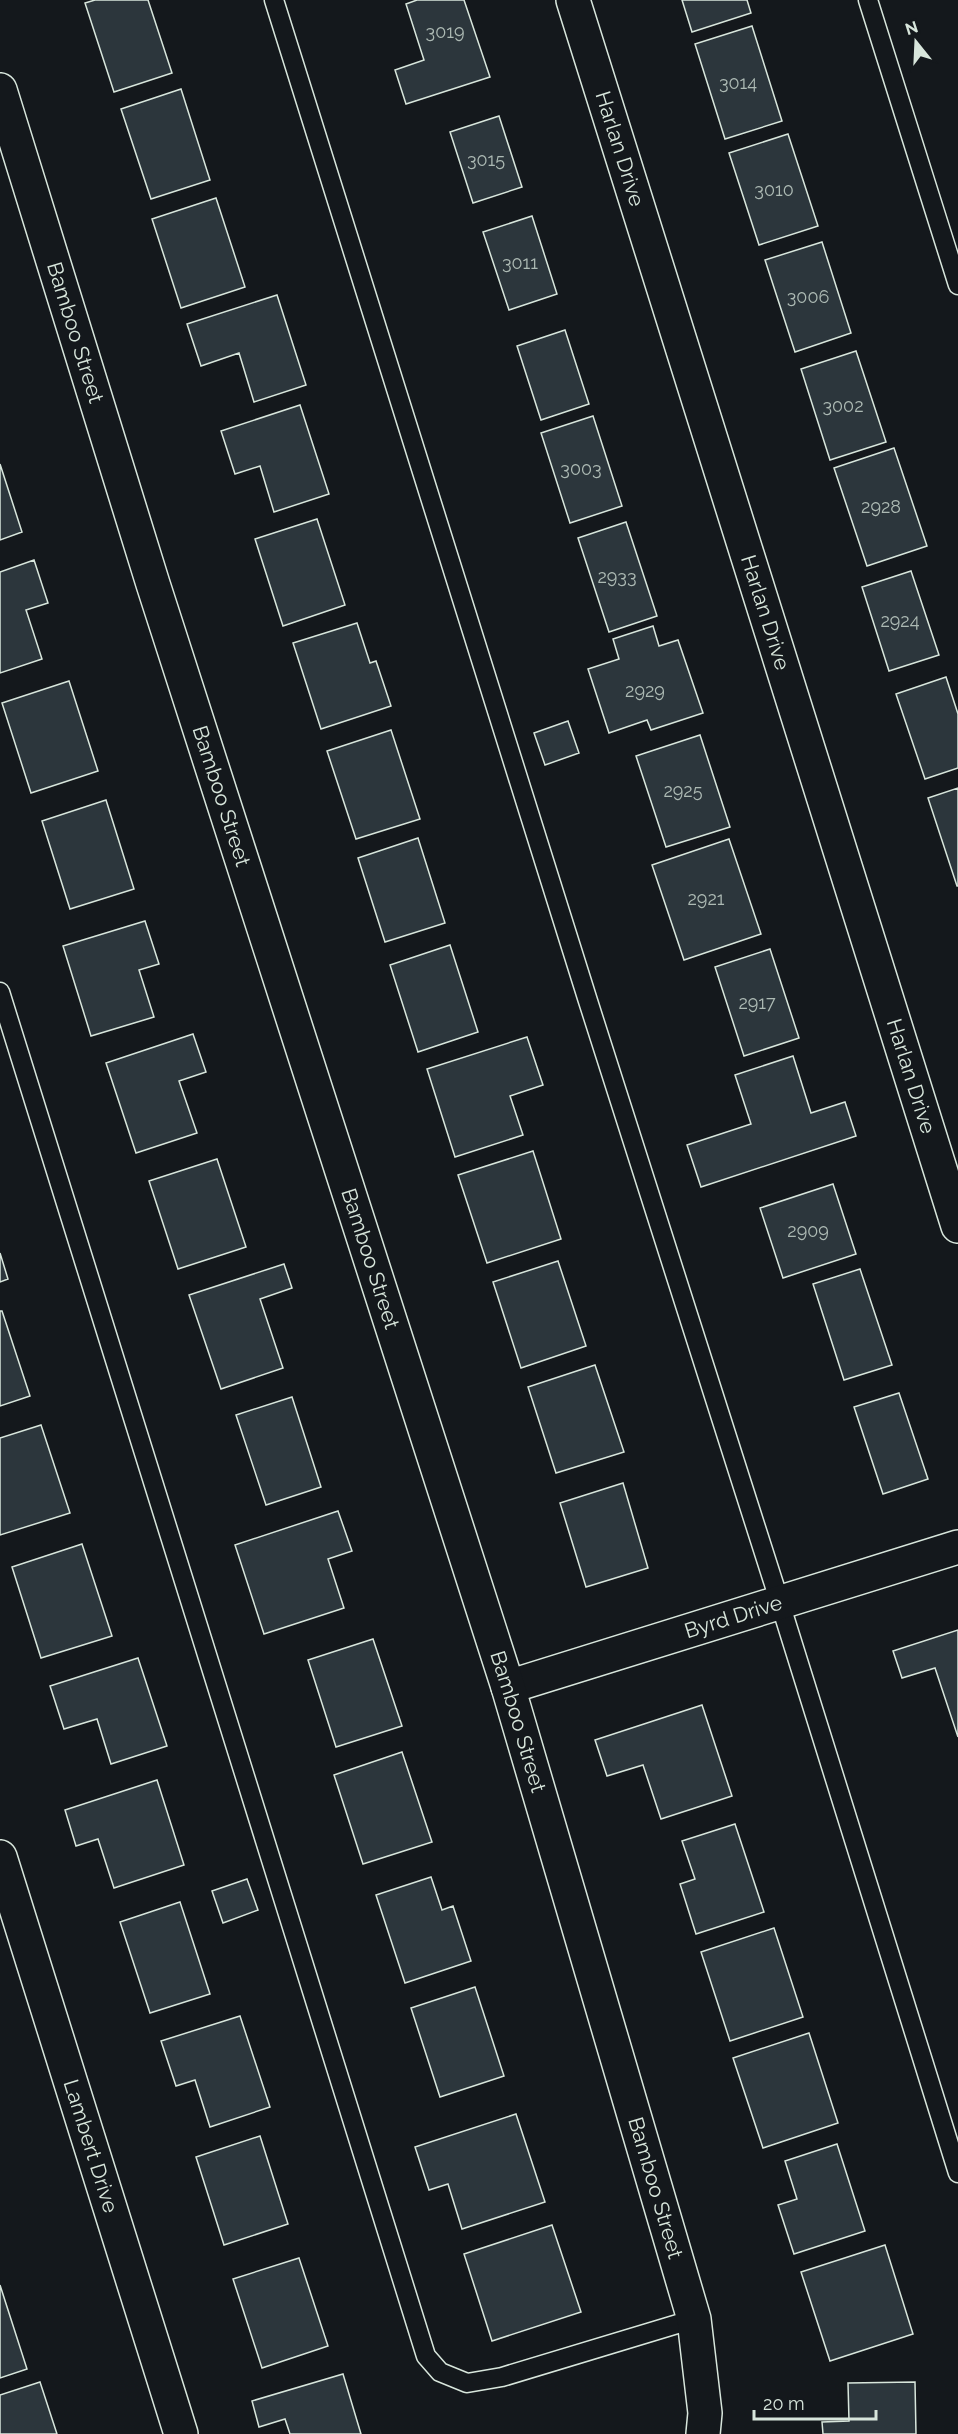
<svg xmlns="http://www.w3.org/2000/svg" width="958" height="2434" font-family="Raleway,sans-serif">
  <rect width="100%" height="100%" fill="#14181c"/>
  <path fill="#2c363c" stroke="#d8e6dc" stroke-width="1.5" d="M95,0H148L172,73L114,92L85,3Z
    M417,0H464L490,77L406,104L395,70L424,60L406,4Z
    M682,0H747L751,13L692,32Z
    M752,26L782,121L725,139L695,44Z
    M181,89L210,180L151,199L121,109Z
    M499,116L522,187L473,203L450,132Z
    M788,134L818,226L759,245L729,153Z
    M216,198L245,287L181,308L152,219Z
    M532,216L557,294L509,310L483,232Z
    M822,242L851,333L795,352L765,260Z
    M277,295L306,385L254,402L239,353L201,366L187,324Z
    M565,330L589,404L541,420L517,346Z
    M856,351L886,442L830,460L801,369Z
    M300,405L329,494L274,512L260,466L235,474L221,431Z
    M593,416L622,506L570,523L541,433Z
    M894,448L927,546L867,566L834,468Z
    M0,464L22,532L0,540Z
    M317,519L345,605L283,626L255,539Z
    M626,522L657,616L609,632L578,538Z
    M34,560L48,603L26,610L42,659L0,673V572Z
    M911,571L939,655L889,671L862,587Z
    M357,623L370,663L376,661L391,706L321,729L293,643Z
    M653,626L659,646L678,640L703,713L651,730L647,720L609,733L588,669L619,659L613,639Z
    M946,677L958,714V768L925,779L896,694Z
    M69,681L98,771L31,793L2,703Z
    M568,721L579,753L545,765L534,733Z
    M391,730L420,819L356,839L327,751Z
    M700,735L730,827L666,847L636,756Z
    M958,788V886H957L928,798Z
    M106,800L134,889L70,909L42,821Z
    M418,838L445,923L385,942L358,858Z
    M729,839L761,934L684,960L652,865Z
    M145,921L159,964L139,970L154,1017L91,1036L63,946Z
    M450,945L478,1032L418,1052L390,965Z
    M770,949L799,1038L744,1056L715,967Z
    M193,1034L206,1072L179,1081L197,1133L136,1153L106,1063Z
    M527,1037L543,1085L510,1096L523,1135L455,1157L427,1069Z
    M793,1056L811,1113L845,1102L856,1136L701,1187L687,1145L751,1124L735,1075Z
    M533,1151L561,1239L487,1263L458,1175Z
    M217,1159L246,1247L178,1269L149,1181Z
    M833,1184L856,1254L783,1278L760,1208Z
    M0,1253L8,1279L0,1282Z
    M558,1261L586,1346L521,1368L493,1282Z
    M284,1264L292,1288L260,1299L283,1368L221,1389L189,1295Z
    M860,1269L892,1365L844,1380L813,1284Z
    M0,1311H2L30,1396L0,1406Z
    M595,1365L624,1452L556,1473L528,1387Z
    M899,1393L928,1479L883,1494L854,1407Z
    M292,1397L321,1487L266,1505L236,1415Z
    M41,1425L70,1513L0,1535V1438Z
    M623,1483L648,1568L586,1587L560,1503Z
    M338,1511L352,1551L328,1559L344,1608L264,1634L235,1545Z
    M82,1544L112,1636L41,1658L12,1567Z
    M958,1630V1737L935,1668L902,1678L893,1651Z
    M373,1639L402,1726L336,1747L308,1660Z
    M138,1658L167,1746L111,1764L97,1719L64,1729L50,1686Z
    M702,1705L732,1796L661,1819L643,1765L607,1776L595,1740Z
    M402,1752L432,1842L363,1864L334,1775Z
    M157,1780L184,1865L114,1888L98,1839L76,1846L65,1810Z
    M735,1824L764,1912L696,1934L680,1884L695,1879L682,1841Z
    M431,1877L442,1910L453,1906L471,1961L405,1983L376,1895Z
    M247,1879L258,1910L223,1923L212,1891Z
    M180,1902L210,1994L150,2013L120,1922Z
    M774,1928L803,2017L730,2041L701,1952Z
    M475,1987L504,2076L440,2097L411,2008Z
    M240,2016L270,2107L210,2127L195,2080L176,2086L161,2041Z
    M809,2033L838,2123L763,2148L733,2058Z
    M516,2114L545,2202L462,2229L448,2184L429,2190L415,2147Z
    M260,2136L288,2224L224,2245L196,2157Z
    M837,2144L865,2231L794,2254L778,2205L797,2199L785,2161Z
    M552,2225L581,2312L492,2341L464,2254Z
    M885,2245L913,2334L830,2361L801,2272Z
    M299,2258L328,2346L262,2368L233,2279Z
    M0,2285L27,2369L0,2378Z
    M343,2374L361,2434H290L285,2419L259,2427L252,2401Z
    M40,2382L57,2434H0V2395Z
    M915,2382L916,2434H823L822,2422L849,2421L848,2383Z"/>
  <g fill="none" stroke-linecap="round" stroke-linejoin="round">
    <g stroke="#d8e6dc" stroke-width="21">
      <path id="lane" d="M274,0L588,1001L780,1603L958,2173
        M868,0L958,285
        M0,992L426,2356L440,2372L467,2383L502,2377L694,2319"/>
    </g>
    <g stroke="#d8e6dc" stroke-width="36">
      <g id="street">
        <path id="s1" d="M573,0L958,1226"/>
        <path id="s2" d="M508,1687L958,1547"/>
        <path id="s3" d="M0,1857L181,2434"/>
      </g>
    </g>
    <g stroke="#d8e6dc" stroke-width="36">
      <g id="secondary">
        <path id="s4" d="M0,90L153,584L508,1687L694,2319L705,2413L703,2434"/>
      </g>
    </g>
    <use href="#lane" stroke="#14181c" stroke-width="18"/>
    <use href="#street" stroke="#14181c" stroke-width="33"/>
    <use href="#secondary" stroke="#14181c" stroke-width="33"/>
  </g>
  <g text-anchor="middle" stroke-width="4.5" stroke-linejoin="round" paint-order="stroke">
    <g font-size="18" fill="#adbab4">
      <text x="445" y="38">3019</text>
      <text x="738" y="89">3014</text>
      <text x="486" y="166">3015</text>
      <text x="774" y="196">3010</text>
      <text x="520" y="269">3011</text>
      <text x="808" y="303">3006</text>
      <text x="843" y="412">3002</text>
      <text x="581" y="475">3003</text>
      <text x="881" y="513">2928</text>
      <text x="617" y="583">2933</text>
      <text x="900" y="627">2924</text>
      <text x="645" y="697">2929</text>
      <text x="683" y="797">2925</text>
      <text x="706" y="905">2921</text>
      <text x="757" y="1009">2917</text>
      <text x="808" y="1237">2909</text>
    </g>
    <g font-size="21" fill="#d8e6dc" stroke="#14181c">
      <text dy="7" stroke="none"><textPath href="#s1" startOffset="156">Harlan Drive</textPath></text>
      <text dy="7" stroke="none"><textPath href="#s4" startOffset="254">Bamboo Street</textPath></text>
      <text dy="7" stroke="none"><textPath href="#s1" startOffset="642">Harlan Drive</textPath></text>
      <text dy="7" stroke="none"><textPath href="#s4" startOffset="740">Bamboo Street</textPath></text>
      <text dy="7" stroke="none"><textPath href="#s1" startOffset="1128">Harlan Drive</textPath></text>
      <text dy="7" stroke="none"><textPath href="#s4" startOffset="1226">Bamboo Street</textPath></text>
      <text dy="7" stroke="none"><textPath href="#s2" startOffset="236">Byrd Drive</textPath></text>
      <text dy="7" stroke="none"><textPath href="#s4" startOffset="1712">Bamboo Street</textPath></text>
      <text dy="7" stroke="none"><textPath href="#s3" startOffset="303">Lambert Drive</textPath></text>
      <text dy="7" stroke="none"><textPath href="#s4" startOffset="2198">Bamboo Street</textPath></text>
    </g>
  </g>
  <g transform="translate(916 42) rotate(342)" stroke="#14181c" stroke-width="4.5" paint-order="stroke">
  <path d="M0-4.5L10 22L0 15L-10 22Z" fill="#d8e6dc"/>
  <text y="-9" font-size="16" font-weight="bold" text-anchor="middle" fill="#d8e6dc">N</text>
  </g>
  <path d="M754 2410v9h122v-9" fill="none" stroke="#d8e6dc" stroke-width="3"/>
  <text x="763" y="2410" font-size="18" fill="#d8e6dc" stroke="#14181c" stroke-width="4.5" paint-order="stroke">20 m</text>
</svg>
